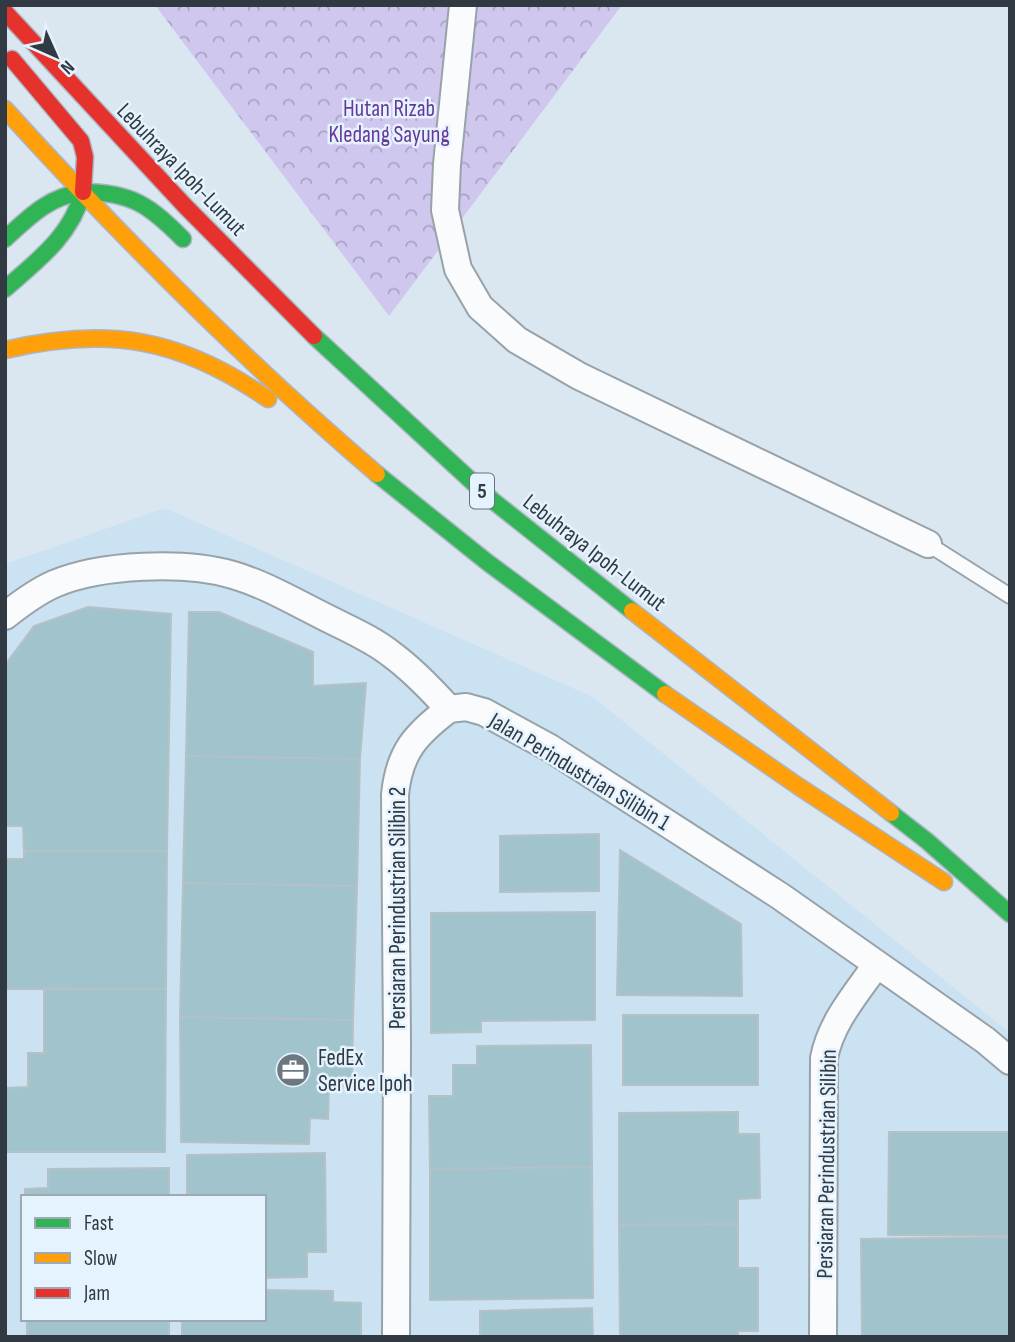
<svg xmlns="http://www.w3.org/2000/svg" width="1015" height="1342" font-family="'Sofia Sans Condensed',sans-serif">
  <defs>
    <pattern id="forest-crowns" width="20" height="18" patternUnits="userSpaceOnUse" patternTransform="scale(1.75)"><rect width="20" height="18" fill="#d0c7ef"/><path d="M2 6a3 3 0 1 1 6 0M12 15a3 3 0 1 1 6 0" fill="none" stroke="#a9a3c3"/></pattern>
  </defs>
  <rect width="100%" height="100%" fill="#dae7f0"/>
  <path fill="#cbe2f2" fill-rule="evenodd" d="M165,508L593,697L1010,1033V1337H5V564ZM23,1197H264V1319H23Z"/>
  <path fill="url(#forest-crowns)" d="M155,5H622L389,316Z"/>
  <path fill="#a0c3cc" stroke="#b5c1c6" stroke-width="2" d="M88,607L171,614L167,851H24L23,826H5V665L34,626Z
    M189,612H219L313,652V686L366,683L360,759L186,756Z
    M186,756L360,759L357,886L183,883Z
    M599,834V891L500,892V836Z
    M620,850L741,924L742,996L617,995Z
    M24,851H167L166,989H5V859H24Z
    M183,883L357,886L353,1020L180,1017Z
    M595,912V1020L481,1021V1032L431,1033V913Z
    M44,988L166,989L165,1152H5V1088L28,1087V1053H44Z
    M623,1015H758V1085H623Z
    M180,1017L353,1020L352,1086H329L328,1119L310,1118L309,1144L181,1142Z
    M591,1045L592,1167L430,1169L429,1096H453V1065H477V1046Z
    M738,1112V1134H759L760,1198L738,1199V1224L619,1225V1113Z
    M889,1132H1010V1236L888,1235Z
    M325,1153L326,1252H307V1277L264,1278V1197H187V1155Z
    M592,1167L593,1298L430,1300V1169Z
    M169,1168V1197H25V1189L48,1188V1169Z
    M738,1224V1268H758V1331H738V1337H620L619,1225Z
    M1010,1237V1337H862L861,1239Z
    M264,1290L333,1291V1302L361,1303V1337H182V1319H264Z
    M592,1308L593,1337H480V1311Z
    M48,1319H169V1337H27V1321Z"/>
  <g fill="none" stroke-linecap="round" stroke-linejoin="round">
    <g stroke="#98a2a9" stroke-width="18">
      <path id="lane" d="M928,544L1010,596"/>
    </g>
    <g stroke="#98a2a9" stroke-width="30">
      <path id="street" d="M463,5L447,164L445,210L458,269L480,307L517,340L579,376L928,544
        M5,616C20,604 36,592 54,584C101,564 185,561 233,575C264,584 293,601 321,615C344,627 371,638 391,654C413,670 431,689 449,709
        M449,709L466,707L484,712L550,748L780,896L985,1040L1010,1061
        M396,1337L397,1042L395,795C399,752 416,734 449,709
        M823,1337L824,1058C831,1022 856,994 877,964"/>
    </g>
    <g stroke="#acb5c4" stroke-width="19">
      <path id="fast" d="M83,192C132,192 150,206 183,239
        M5,239C29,217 49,196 83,192C71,236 38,260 5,289
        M314,336L492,500L632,611
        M377,474L487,562L665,694
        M891,813L927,841L1010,914"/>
    </g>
    <g stroke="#acb5c4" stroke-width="19">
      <path id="slow" d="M5,109C122,238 245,361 377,474
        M5,350C109,326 180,338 268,399
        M632,611L891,813
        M665,694L798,786L944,882"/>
    </g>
    <g stroke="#acb5c4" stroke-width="19">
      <path id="jam" d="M5,12L185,206L314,336
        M12,59L81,141L85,157L83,192"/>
    </g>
    <use href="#lane" stroke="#f9fbfd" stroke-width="14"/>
    <use href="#street" stroke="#f9fbfd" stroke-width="26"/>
    <use href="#fast" stroke="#30b455" stroke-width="16"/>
    <use href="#slow" stroke="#ff9f0a" stroke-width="16"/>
    <use href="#jam" stroke="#e5322d" stroke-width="16"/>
  </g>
  <defs>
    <g id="office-disc" transform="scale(1.75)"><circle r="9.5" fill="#6c777f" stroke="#e5f3ff"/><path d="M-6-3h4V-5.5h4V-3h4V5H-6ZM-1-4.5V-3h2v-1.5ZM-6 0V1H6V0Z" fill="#fff"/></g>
  </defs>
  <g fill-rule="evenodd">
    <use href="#office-disc" x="293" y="1070"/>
  </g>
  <g text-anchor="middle" stroke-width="5" stroke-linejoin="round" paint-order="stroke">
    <rect fill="#e5f3ff" stroke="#67727b" stroke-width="2" x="470" y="473.5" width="24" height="35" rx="5"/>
    <g font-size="21" font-weight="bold" fill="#313a42">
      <text x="482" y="498">5</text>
    </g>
    <g font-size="23" fill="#67389a" stroke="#e5f3ff">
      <text x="389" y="116">Hutan Rizab<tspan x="389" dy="26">Kledang Sayung</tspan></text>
    </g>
    <g font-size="23" fill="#313a42" stroke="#e5f3ff">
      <text transform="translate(182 169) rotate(46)" y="8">Lebuhraya Ipoh-Lumut</text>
      <text transform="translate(595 552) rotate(38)" y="8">Lebuhraya Ipoh-Lumut</text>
      <text transform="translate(580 771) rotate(31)" y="8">Jalan Perindustrian Silibin 1</text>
      <text transform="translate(397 908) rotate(-90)" y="8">Persiaran Perindustrian Silibin 2</text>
      <text transform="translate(826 1164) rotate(-89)" y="8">Persiaran Perindustrian Silibin</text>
    </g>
    <g font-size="23" fill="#313a42" stroke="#e5f3ff" text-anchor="start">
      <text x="318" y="1065">FedEx<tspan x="318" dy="26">Service Ipoh</tspan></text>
    </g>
  </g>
  <rect width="1015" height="1342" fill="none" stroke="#313a42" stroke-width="14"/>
  <rect x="21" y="1195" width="245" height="126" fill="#e5f3ff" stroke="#9da9b3" stroke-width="2"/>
  <rect x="35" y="1218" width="35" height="10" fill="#30b455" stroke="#9da9b3" stroke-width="2"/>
  <text x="84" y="1230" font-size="21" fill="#313a42">Fast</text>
  <rect x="35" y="1253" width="35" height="10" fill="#ff9f0a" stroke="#9da9b3" stroke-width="2"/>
  <text x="84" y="1265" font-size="21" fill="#313a42">Slow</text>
  <rect x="35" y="1288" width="35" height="10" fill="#e5322d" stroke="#9da9b3" stroke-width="2"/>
  <text x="84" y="1300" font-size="21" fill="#313a42">Jam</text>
  <g transform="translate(56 56) rotate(135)" stroke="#e5f3ff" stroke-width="5" paint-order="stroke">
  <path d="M0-5L12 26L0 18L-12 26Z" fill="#313a42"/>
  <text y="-10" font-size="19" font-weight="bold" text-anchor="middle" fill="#313a42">N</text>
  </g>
</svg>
